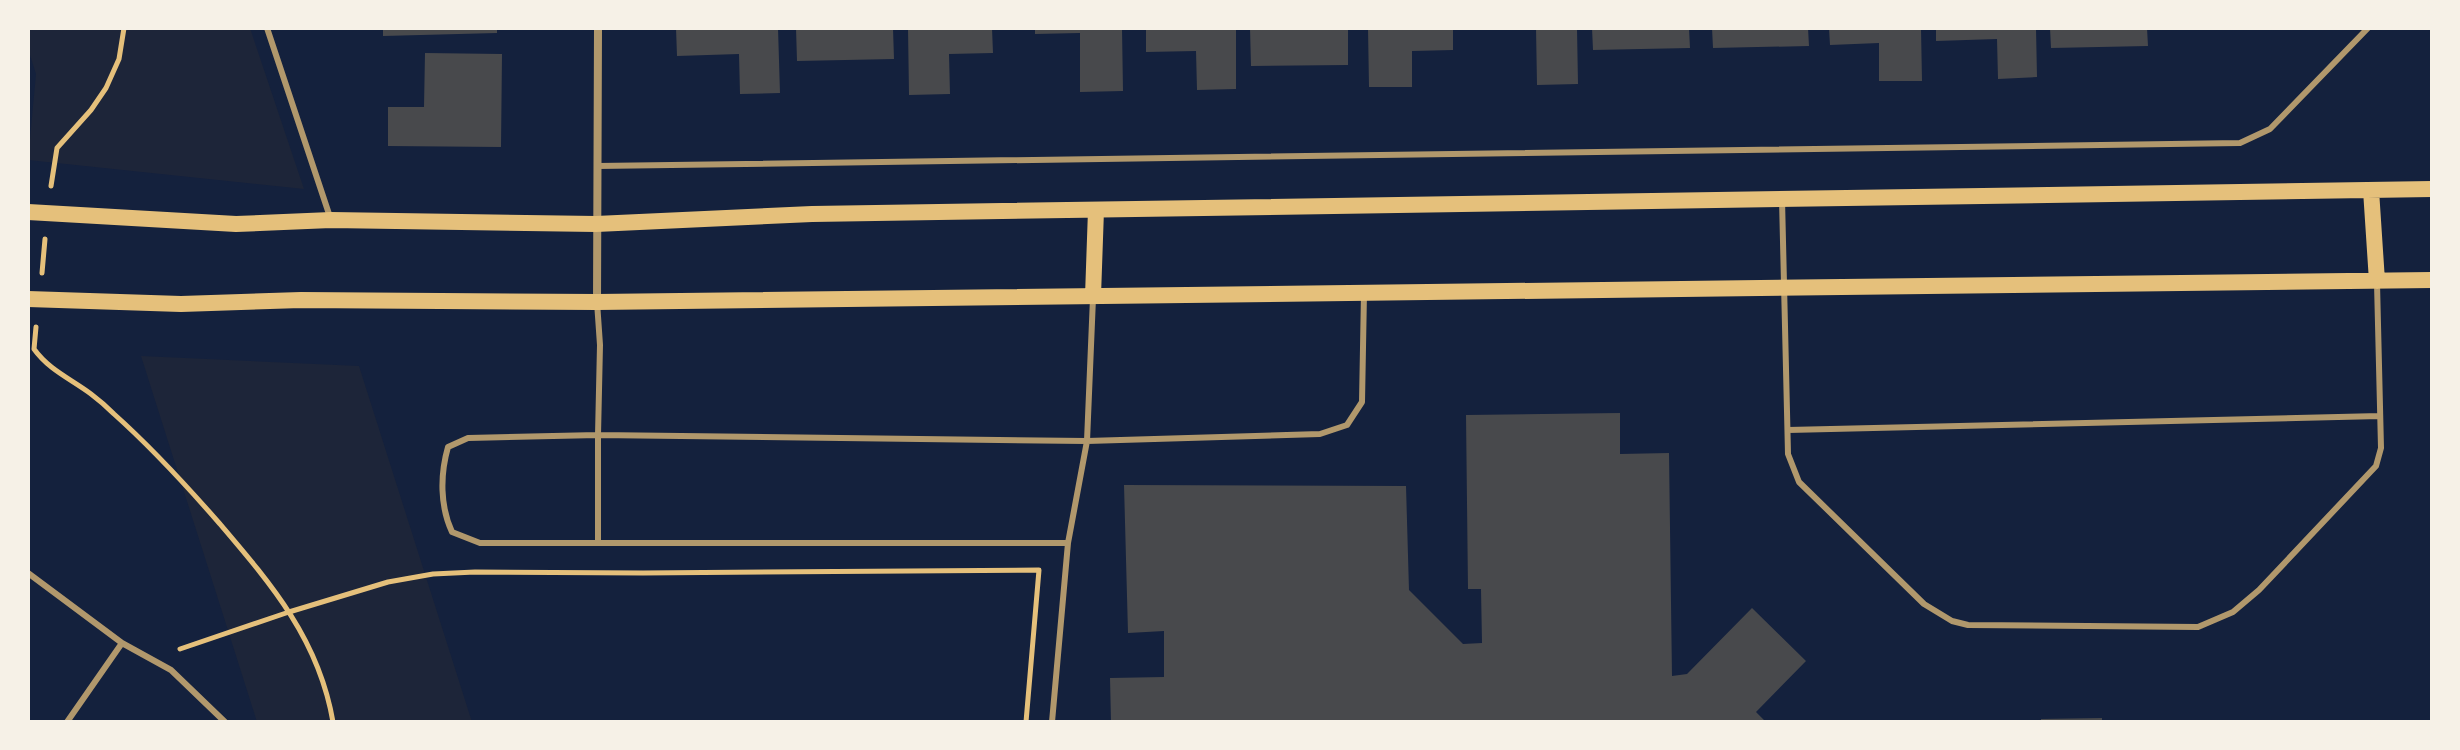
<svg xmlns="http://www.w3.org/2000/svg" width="2460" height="750" font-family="'Alegreya Sans',sans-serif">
  <rect width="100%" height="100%" fill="#14213d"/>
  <path fill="#1d2539" d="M28,28H250L304,189L28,160L36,74L28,49Z
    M141,356L359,366L472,722H257Z"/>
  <path fill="#48494c" d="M383,28H497V33L383,36Z
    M676,28H778L780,93L740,94L739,54L677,56Z
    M796,28H893L894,59L797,61Z
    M908,28H992L993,53L949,54L950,94L909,95Z
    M1035,28H1122L1123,91L1080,92V33L1035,34Z
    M1146,28H1236V89L1197,90L1196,51L1146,52Z
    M1250,28H1348V65L1251,66Z
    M1368,28H1453V50L1412,51V87H1369Z
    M1536,28H1577L1578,84L1537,85Z
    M1592,28H1689L1690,48L1593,50Z
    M1712,28H1808L1809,46L1713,48Z
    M1829,28H1921L1922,81H1879V43L1830,45Z
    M1936,28H2036L2037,77L1998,79L1997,39L1936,41Z
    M2050,28H2147L2148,46L2051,48Z
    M425,53L502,54L501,147L388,146V107H424Z
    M1620,413V454L1669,453L1672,676L1687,674L1752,608L1806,661L1756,712L1766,722H1111L1110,678L1164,677V631L1128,633L1124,485L1406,486L1409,590L1463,644L1482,643L1481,589H1468L1466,415Z
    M2102,718V722H2041V719Z"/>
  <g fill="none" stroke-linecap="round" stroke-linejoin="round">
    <path stroke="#e5c07b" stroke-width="5" d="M51,186L57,148L91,110L106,88L119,59L124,28
      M42,273L45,239
      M36,327L34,349C49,370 71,379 91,394C99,400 107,407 114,414C152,448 186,485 220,524C272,585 319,640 333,722
      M180,649L289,612L388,582L433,574L475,572L643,573L1039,570L1026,722"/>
    <path stroke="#b1986c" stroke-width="6" d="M267,28L330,217
      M597,166L2240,143L2270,129L2368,28
      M1782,199L1788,454L1799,482L1924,604L1952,621L1968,625L2198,627L2233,612L2259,590L2376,466L2381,448L2377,283
      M597,302L600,345L598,435L468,438L448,447C440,475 440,506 452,532L480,543H1068L1087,441L1093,298
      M1788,430L2380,416
      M598,543V435L1087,441L1320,434L1347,425L1362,402L1364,293
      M28,573L122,643L67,722
      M122,643L171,670L225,722
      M1052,722L1068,543"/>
    <path stroke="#b1986c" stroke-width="8" d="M597,302L598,28"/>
    <path stroke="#e5c07b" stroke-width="16" d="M2371,190L2377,281
      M28,212L236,224L331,220L596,224L812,214L2432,189
      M1093,296L1096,210
      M28,299L181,304L301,300L597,302L2432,280"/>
  </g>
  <rect width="2460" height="750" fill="none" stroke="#f6f1e7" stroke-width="60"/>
</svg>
